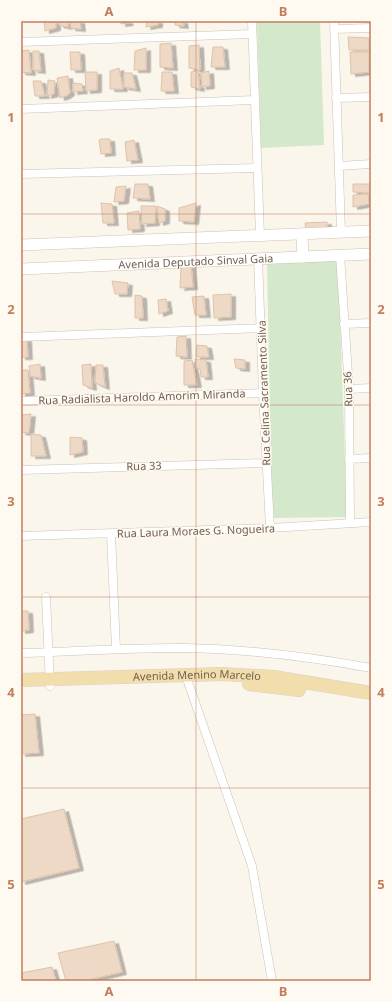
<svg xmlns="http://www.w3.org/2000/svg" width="392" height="1002" font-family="'Noto Sans',sans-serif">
  <defs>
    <filter id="shadow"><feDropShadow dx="4.5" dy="2.5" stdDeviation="0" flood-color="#0004"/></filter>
  </defs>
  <rect width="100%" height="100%" fill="#fbf6ec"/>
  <path fill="#d4e8cb" d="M257,21H320L324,145L261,148Z
    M338,260L347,517L272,518L267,261Z"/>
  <path fill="#eed9c6" stroke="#dfc2a8" filter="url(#shadow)" d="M44,21H56V28L45,31Z
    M59,21H68V27L59,25Z
    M70,21H80L81,29L71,28Z
    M121,21H128L129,23L121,24Z
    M147,21H158V25L146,27Z
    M175,21H183L184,26L175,25Z
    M348,37L369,38V50H349Z
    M171,43L173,68L160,67V44Z
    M199,45L200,70L189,68V46Z
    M213,47H223L225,67H211Z
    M146,48V70H134L135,51Z
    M29,50L31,73L21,72V51Z
    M33,51H39L41,71L33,70Z
    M70,52H80L81,70H71Z
    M350,52H369V72L351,74Z
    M119,68L123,89H110V71Z
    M198,71L200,89L191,87V72Z
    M209,71L210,86L202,87L201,73Z
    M85,72H97V90L86,91Z
    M162,72H172L174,91H161Z
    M124,73H132L136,89L124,87Z
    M68,76L70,93L66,96L60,98L57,78Z
    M48,80L55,81L54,94L47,96Z
    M33,81H41L45,96H35Z
    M73,83L82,84L83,91L73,92Z
    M101,139H110L111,153L101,154L99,140Z
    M134,140L138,160L127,161L125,142Z
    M135,184H148L150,199L133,198Z
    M353,184H370V193L353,192Z
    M126,186L124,201L114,202L116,187Z
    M368,194L369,204L353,207V195Z
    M101,203L112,204L114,223H103Z
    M196,203L194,222L179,221V208Z
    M141,206H156L155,223L142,224Z
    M157,206L165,209V221L159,223Z
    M139,211L140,229L128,230L127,213Z
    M327,222V229L306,230L305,223Z
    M191,265L193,287L180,288L181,268Z
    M112,281L128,283L127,294H115Z
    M231,294V317L214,318L213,295Z
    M135,295L142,296L143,318H135Z
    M204,296L206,315H195L192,297Z
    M166,299L168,311L159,314L158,300Z
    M186,336L187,357L176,356L177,337Z
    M21,339H27L28,357H21Z
    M197,345L207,346L209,357H196Z
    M195,359L206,360L208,377H201L200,369L196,368Z
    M234,359L245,360V369L236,368Z
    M192,360L197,385H184V361Z
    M40,364L41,378L30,376L29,366Z
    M91,364L92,388L83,385L82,365Z
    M96,365H103L105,387L95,383Z
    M21,370H28L30,393L21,394Z
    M31,414L29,433L21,432V415Z
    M31,434L41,435L46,456H31Z
    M70,437L82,438L83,452L70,455Z
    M21,611H28L29,630L21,631Z
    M35,714L39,753L21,754V715Z
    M64,809L79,868L21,882V819Z
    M114,941L122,972L84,981H66L58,953Z
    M52,967L56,981H21V973Z"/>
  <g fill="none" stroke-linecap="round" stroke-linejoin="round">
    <g stroke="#cdc0b2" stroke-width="9">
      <path id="street" d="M252,21L260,235
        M334,21L341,232
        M334,29L371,28
        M21,42L252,34
        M336,98L371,97
        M21,109L254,100
        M339,166L371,164
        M21,174L257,168
        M340,255L349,389L350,523
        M258,258L263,393L270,528
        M344,324L371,323
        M21,337L261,328
        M349,389L371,388
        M21,401L263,393
        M349,459L371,458
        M21,470L266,463
        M111,534L116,649
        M21,536L270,528L371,522
        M46,597L50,686
        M21,653C75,652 130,647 184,648C247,649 310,657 371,668
        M188,682L252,866L272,981"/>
    </g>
    <g stroke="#cfc1b0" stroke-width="12">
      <g id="secondary">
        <path d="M302,235L303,257"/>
        <path d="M21,245L371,231"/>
        <path id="s1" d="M21,269L371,254"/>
      </g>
    </g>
    <g stroke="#d8d2ce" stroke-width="14">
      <g id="primary">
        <path id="s2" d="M21,680L222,674L274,677L371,693"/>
        <path d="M249,684L299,690"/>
      </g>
    </g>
    <use href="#street" stroke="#fff" stroke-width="8"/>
    <use href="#secondary" stroke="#fff" stroke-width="11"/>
    <use href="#primary" stroke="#f2deac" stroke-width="13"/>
  </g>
  <path fill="none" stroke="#c37d5c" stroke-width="1" stroke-opacity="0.55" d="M196,21V981M21,214H371M21,405H371M21,597H371M21,788H371"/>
  <g text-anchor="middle" stroke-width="3" stroke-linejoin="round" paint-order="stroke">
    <g font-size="11" fill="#746051" stroke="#fefaf2">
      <text dy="4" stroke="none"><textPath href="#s1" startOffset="175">Avenida Deputado Sinval Gaia</textPath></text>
      <text transform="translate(348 389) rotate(-92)" y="4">Rua 36</text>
      <text transform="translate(264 393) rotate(-92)" y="4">Rua Celina Sacramento Silva</text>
      <text transform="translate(142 397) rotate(-2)" y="4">Rua Radialista Haroldo Amorim Miranda</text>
      <text transform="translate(144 466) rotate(-2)" y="4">Rua 33</text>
      <text transform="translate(196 531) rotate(-2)" y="4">Rua Laura Moraes G. Nogueira</text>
      <text dy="4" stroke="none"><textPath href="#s2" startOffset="176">Avenida Menino Marcelo</textPath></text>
    </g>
  </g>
  <rect width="392" height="1002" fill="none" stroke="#fefaf2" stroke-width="44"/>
  <rect x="22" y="22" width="348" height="958" fill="none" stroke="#c37d5c" stroke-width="1.5"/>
  <g font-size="13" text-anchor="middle" font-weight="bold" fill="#c37d5c">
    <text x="109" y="16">A</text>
    <text x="283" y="16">B</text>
    <text x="11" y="122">1</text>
    <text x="381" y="122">1</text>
    <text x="11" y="314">2</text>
    <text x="381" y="314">2</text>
    <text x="11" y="506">3</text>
    <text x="381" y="506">3</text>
    <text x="11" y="697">4</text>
    <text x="381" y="697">4</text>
    <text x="11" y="889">5</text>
    <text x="381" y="889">5</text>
    <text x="109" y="996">A</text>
    <text x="283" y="996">B</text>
  </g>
</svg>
